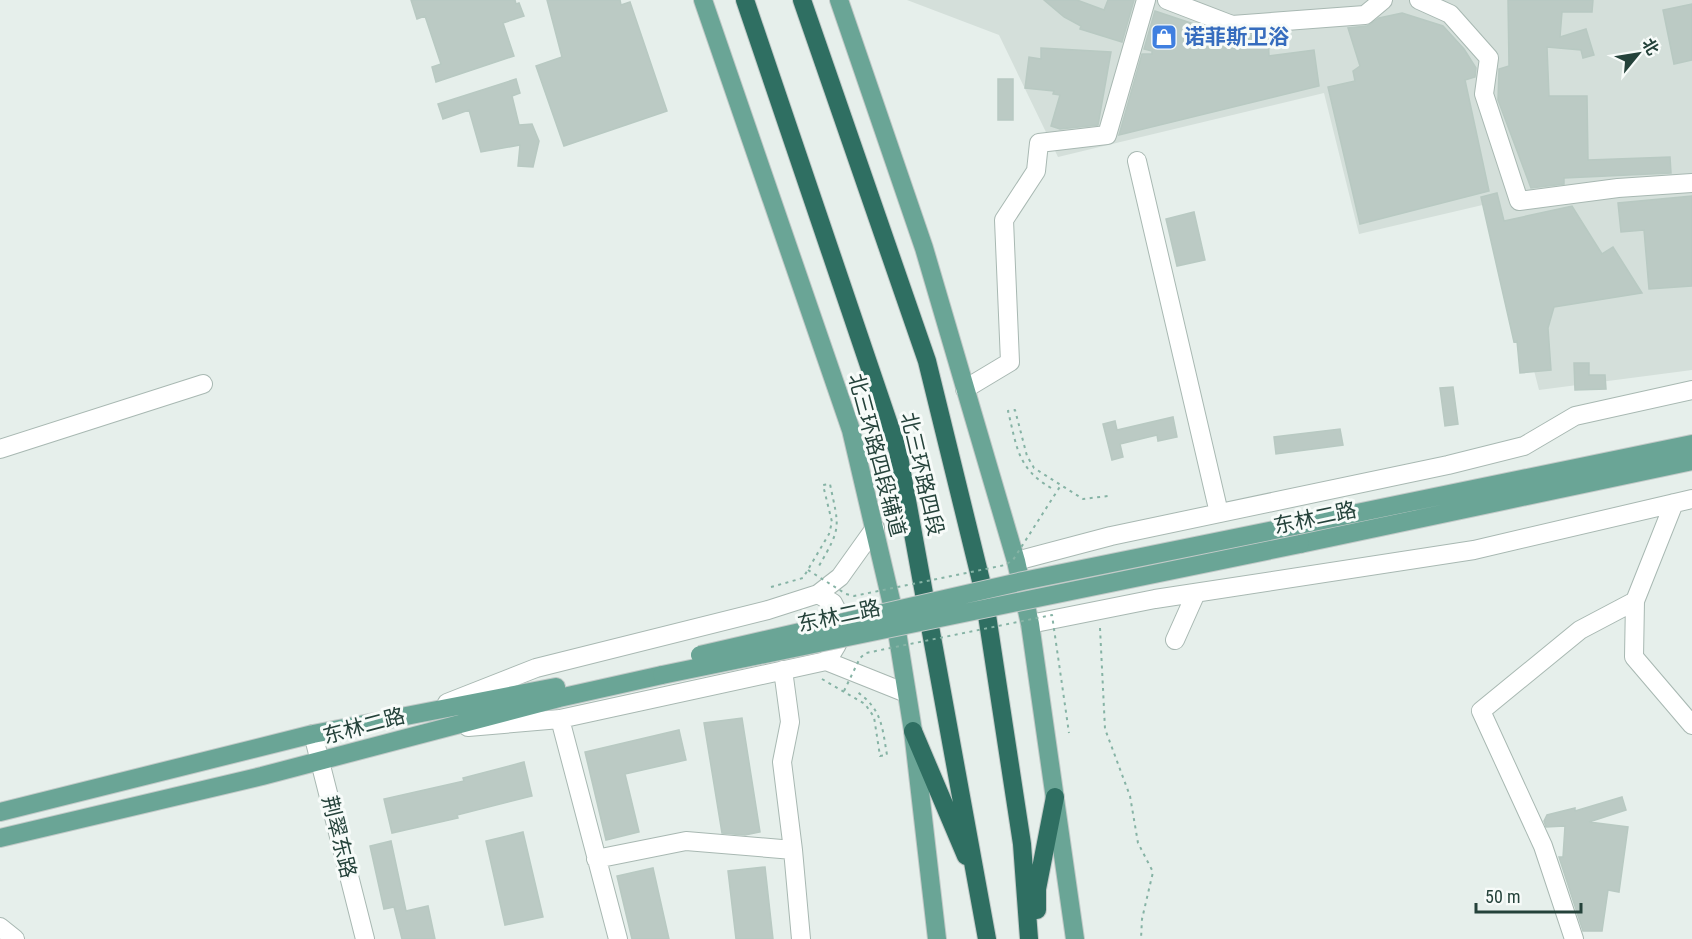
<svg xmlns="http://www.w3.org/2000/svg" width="1692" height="939" font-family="'Roboto Condensed','Noto Sans SC',sans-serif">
  <rect width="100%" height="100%" fill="#e6efeb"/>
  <path fill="#d4dfda" d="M907,0H1692V370L1539,390L1491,203L1359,234L1324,93L1058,157L999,35Z"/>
  <path fill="#bbcac4" stroke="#b8c9c2" stroke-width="1.5" d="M411,0H515L516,4L519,3L524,16L503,23L514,56L436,82L432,67L441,64L425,16L417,19Z
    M547,0H620L621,5L630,2L667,111L564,146L536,66L562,57Z
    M1044,0H1077L1104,10L1108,0H1134L1122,42L1080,29L1081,26L1064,17Z
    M1508,0H1593L1592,12H1562L1560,37L1586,29L1594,55L1583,58L1581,50L1547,47L1549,96H1587L1588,160L1670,157L1671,173L1564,178V184L1531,188L1498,100L1499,69L1509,66Z
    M1692,4V60L1674,64L1663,10Z
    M1155,11L1221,33L1220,37L1268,34L1269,56L1314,50L1319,86L1119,135L1142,54H1152V51L1144,49Z
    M1402,13L1443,26L1464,49L1476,68L1475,77L1465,80L1489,191L1360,224L1328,87L1355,81L1353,71L1360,66L1348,28L1367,26L1379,18Z
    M1041,48L1111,52L1098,125L1060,129L1051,126L1060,95L1053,94L1054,91L1025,88L1029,57L1041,59Z
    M516,79L520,93L512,96L519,125L532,124L539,141L533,167L518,166L520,145L481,152L469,110L443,119L438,104Z
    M998,79H1013V120H998Z
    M1497,193L1504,221L1572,206L1602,254L1613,247L1642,293L1554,307L1548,328L1551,370L1520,373L1517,341L1514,342L1481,197Z
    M1692,196V286L1649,289L1644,230L1621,232L1618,203Z
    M1194,212L1205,260L1177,266L1166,219Z
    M1574,363H1589V375H1605L1606,389L1575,390Z
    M1453,387L1458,424L1445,426L1440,388Z
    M1173,417L1177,437L1158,441L1157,435L1120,444L1123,457L1112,460L1103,424L1115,421L1117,430Z
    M1340,429L1343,445L1276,454L1274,437Z
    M742,718L760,832L745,835L722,833L704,723Z
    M679,730L686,760L625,774L639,832L606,840L585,752Z
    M524,762L532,796L457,815L458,818L392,833L384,799L464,781L463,778Z
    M1622,797L1626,810L1589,822L1628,827L1619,892L1608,890L1602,931H1583L1559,857H1563L1565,826L1546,827L1544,821L1547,815L1575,808V811Z
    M523,832L543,917L505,925L486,841Z
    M391,841L406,911L428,906L435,939H402L394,907L384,909L370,846Z
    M765,867L773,939H736L728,871Z
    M653,868L669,939H632L617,876Z"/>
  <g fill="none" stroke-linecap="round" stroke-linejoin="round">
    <g stroke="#a8b8b2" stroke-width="20">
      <path id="minor" d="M1167,0L1232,25L1365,15L1383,0
        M1419,0L1450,14L1489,58L1484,94L1519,201L1618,188L1692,183
        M1137,161L1219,513
        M965,389L1010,362L1004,220L1036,171L1039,143L1107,135L1146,0
        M0,449L203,384
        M1674,503L1635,601L1634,657L1692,725
        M1016,561L1111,536L1448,465L1524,446L1575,416L1692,390
        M818,594L833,603C847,627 842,641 826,661
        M1030,624L1155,599L1474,550L1692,499
        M1175,640L1196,593
        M783,670L790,722L782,762L793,850
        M447,703L536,668L768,610L818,594L840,577L875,528
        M560,719L618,939
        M468,727L560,719L826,661L906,693
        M313,734L365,939
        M596,859L686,841L793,850L801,939
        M0,927L15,939
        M1574,939L1543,846L1481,711L1580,630L1635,601"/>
    </g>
    <g stroke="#c2cac8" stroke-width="20">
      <path id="major" d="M703,0L851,430L894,613L913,731L937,939
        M839,0L924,248L1016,561L1030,624L1075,939
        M1294,526L1692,444
        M1300,544L1692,461
        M0,812L313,734L556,687
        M0,838L262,776L559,698L662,675"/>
    </g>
    <g stroke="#c2cac8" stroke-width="20">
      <path id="highway" d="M745,0L898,451L987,939
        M802,0L927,361L983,589L1022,844L1029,939
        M913,731L966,856
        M1037,910V889L1055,797"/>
    </g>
    <path stroke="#86b3a5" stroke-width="2" stroke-dasharray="3 4.5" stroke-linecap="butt" d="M1051,488C1017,468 1017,447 1008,411L1015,410L1027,456L1034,468L1083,499L1108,496
      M771,587L803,578L829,534L832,522L823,485L830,484C839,528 842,526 819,566
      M1100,628L1105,729L1130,796L1138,843L1153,872L1142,919L1141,939
      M822,679L865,704L874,717L880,756L887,755C882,726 882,709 856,691"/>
    <use href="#minor" stroke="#fff" stroke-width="18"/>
    <use href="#major" stroke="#6aa596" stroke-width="18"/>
    <use href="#highway" stroke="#2f6f62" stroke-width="18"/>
    <g stroke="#c2cac8" stroke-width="20" stroke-linecap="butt">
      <path id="major-bridge" d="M700,655L1023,581L1294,526
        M662,675L1300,544"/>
    </g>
    <path stroke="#86b3a5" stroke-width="2" stroke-dasharray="3 4.5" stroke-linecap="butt" d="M808,570L846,594L854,596L1005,565L1013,560L1061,485
      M844,691L860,658L866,653L1052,615L1069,733"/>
    <use href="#major-bridge" stroke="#6aa596" stroke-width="18"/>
  </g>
  <defs>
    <g id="shop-square" transform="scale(1.35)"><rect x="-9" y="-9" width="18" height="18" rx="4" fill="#3f7fe0" stroke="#f7fbf9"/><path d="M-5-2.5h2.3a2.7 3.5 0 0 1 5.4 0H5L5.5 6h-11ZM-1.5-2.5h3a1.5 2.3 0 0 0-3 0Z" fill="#fff"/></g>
  </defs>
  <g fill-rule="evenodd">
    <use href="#shop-square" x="1164" y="37"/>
  </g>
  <g text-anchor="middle" stroke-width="6" stroke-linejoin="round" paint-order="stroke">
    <g font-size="21" font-weight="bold" fill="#366cbe" stroke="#f7fbf9" text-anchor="start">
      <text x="1184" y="44">诺菲斯卫浴</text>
    </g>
    <g font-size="21" fill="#24423a" stroke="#f7fbf9">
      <text transform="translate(877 455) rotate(75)" y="7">北三环路四段辅道</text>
      <text transform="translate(922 474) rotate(77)" y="7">北三环路四段</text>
      <text transform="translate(1315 518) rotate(-12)" y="7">东林二路</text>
      <text transform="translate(839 616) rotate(-12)" y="7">东林二路</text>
      <text transform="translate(364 726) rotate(-15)" y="7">东林二路</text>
      <text transform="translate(339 837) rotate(76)" y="7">荆翠东路</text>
    </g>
  </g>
  <g transform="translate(1638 54) rotate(60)" stroke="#f7fbf9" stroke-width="4.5" paint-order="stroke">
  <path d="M0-4.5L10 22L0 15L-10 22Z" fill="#24423a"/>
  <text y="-9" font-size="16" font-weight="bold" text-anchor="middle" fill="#24423a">北</text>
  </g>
  <path d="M1476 903v9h105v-9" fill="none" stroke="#24423a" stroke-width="3"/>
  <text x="1485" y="903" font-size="18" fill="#24423a" stroke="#f7fbf9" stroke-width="4.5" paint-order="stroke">50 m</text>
</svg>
